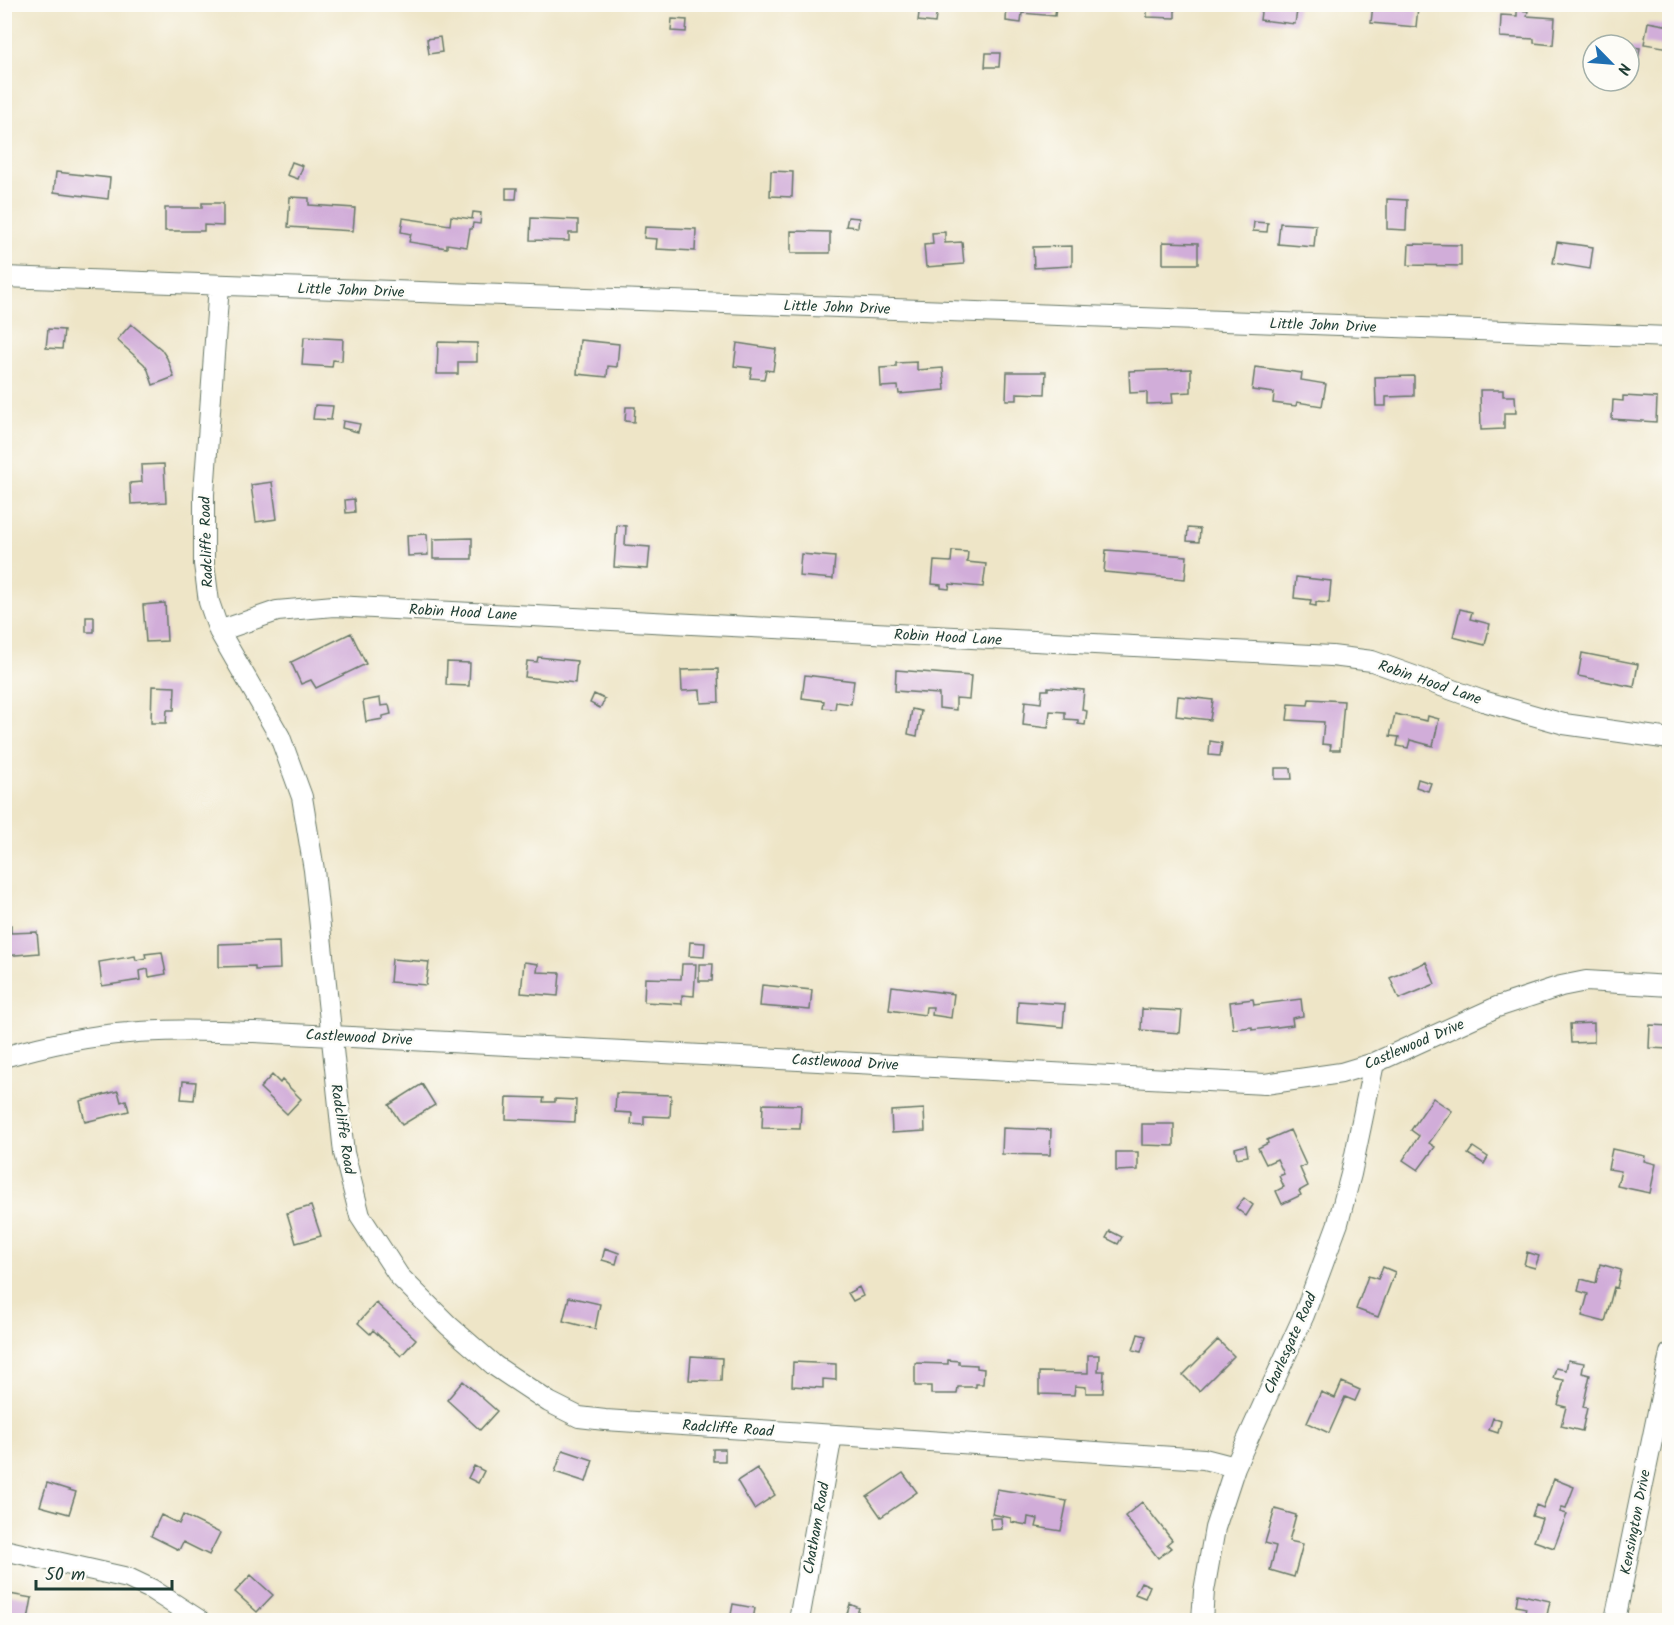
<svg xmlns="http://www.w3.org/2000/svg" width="1674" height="1625" font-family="Kalam,sans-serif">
  <rect width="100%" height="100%" fill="#fdfcf7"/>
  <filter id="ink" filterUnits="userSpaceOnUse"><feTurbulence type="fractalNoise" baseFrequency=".0167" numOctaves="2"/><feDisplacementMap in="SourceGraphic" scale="12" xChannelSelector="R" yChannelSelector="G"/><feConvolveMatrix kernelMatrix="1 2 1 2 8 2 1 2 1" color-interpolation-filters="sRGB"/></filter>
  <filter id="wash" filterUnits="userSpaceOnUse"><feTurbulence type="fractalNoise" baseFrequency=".008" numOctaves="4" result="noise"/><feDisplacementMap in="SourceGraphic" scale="24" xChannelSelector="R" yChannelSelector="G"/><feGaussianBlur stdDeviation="1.35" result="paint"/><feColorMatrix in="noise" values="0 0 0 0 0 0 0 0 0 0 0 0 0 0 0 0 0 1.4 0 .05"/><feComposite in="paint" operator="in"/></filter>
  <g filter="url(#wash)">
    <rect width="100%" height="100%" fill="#eee5c7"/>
    <g id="blocks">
      <path fill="#d1add9" d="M1007,4H1056L1055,16L1022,13L1021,23L1006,21Z
        M1147,4H1175V18L1147,17Z
        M1262,4H1298L1295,24L1260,20Z
        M1373,4L1418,7L1416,27L1371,23Z
        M920,5H959V11L937,9L935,23L918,21Z
        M1517,10L1528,11L1527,16L1555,18L1553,45L1534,43V39L1500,37L1501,15L1517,16Z
        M672,19L687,20L686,32L671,31Z
        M1648,22L1670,26V48L1644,44Z
        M440,37L442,52L429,54L427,39Z
        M1631,47L1640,48L1638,61H1629Z
        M986,53H1000L999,67H985Z
        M292,162L303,166L298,179L287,175Z
        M771,171L793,172L792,197L770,196Z
        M56,172L110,178L108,199L54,192Z
        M506,188H517L516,199H506Z
        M290,197L309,198V205L355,208L353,231L288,227Z
        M1387,199L1407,200L1406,230L1387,229Z
        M202,203H223V226L204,225V231H165V208H202Z
        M473,212L481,213L480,224L473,223L472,229H470L467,247L447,244V248L409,242L411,234L401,232L403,218L450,225L451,216L472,219Z
        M848,217L859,218L858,227L846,226Z
        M531,218L578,220V233H569V241L530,240Z
        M1254,222L1268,223L1267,232L1253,231Z
        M1280,223L1316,225L1314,247L1278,244Z
        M645,227L696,229L695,251L656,249L657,239L644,238Z
        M791,231L830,232V253H791Z
        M945,232V243L962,242L964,264L926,267L924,245L933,244L932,233Z
        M1163,242L1198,243V264H1163Z
        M1557,242L1593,247L1590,269L1553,263Z
        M1409,244L1461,245V266L1408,265Z
        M1072,246V266L1034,268L1033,247Z
        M131,324L161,349L167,358L174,377L153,385L148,370L144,364L117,340Z
        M48,329L64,330L62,349L46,348Z
        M304,337L343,339L342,361L333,360L332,367L302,365Z
        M580,340L619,344L617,367L608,366L607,377L577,374Z
        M438,342L477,343V362H458V374H437Z
        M737,343L776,349L773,371L766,370L764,379L750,378L752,368L734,366Z
        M917,362V370L943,368L945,390L899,394L898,386L881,387L880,368L896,367V363Z
        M1255,367L1302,373L1301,380L1326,384L1322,406L1297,402L1296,406L1273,403L1274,393L1252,390Z
        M1191,369V392L1172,393L1173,403L1147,404V392L1130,393L1129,371Z
        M1007,372H1046L1045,394L1017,393V400H1006Z
        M1414,376V396L1386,397V406H1376L1375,377Z
        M1480,390H1503V396H1515L1516,413H1504V429L1481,430Z
        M1623,396L1657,398L1656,422L1612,419L1613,400L1623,401Z
        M315,405L333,406L331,420L313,419Z
        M626,407H635L634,422L625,421Z
        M343,421L360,424L358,432L342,428Z
        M164,464L166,502L131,504L130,483L142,482L141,465Z
        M272,482L277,519L256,522L251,485Z
        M354,499L355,512L346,513L345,500Z
        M617,525L626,526L625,545L650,547L648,569L614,567Z
        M1188,528L1200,529L1199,542L1187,541Z
        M427,534L428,555L408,556L407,535Z
        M472,538V559H433V539Z
        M1106,550L1187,556L1185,579L1104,572Z
        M952,551L968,552L967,562L986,564L983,587L950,584L949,589L941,588V585L932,584L934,561L951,562Z
        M801,554L835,557L833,579L799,576Z
        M1296,577L1331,581L1329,603L1316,602V606L1310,605L1311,600L1294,598Z
        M165,603L167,641L146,642L143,605Z
        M1460,609L1472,612L1470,619L1490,624L1485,645L1453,637Z
        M86,617H94V632H86Z
        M351,633L366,664L316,688L311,680L301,684L291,662Z
        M1582,653L1638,664L1634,687L1578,676Z
        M538,657L577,661L575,683L525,677L527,661L537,662Z
        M447,662L470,663L469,686L446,685Z
        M718,669L719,702L701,703L700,690L682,691L681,670Z
        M896,670L971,676L969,699L956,698V710L939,708V694L895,691Z
        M805,675L854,681L851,704L836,702L835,709L823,708L824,701L802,698Z
        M152,686L175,687L174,710H167L166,723H151Z
        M1048,687L1084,690L1082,710L1087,711L1085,725L1078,724V720L1065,719V712L1050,711L1048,728L1023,725L1025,701L1041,703L1042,690H1048Z
        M594,694L605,699L600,708L590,703Z
        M1178,696L1213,700L1210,720L1176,716Z
        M380,698L381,706L389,705L391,714L383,716V719L366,722L363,701Z
        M1309,699L1344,701L1340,750H1330L1331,745L1322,744L1324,722L1287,720L1289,704L1308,705Z
        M912,709L921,711L917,736L908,734Z
        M1395,714L1427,721L1428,716L1439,719L1433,746L1410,740L1408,748L1397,746L1399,737L1390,736Z
        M1210,741L1222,743L1220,756L1209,755Z
        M1275,768H1291L1292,779H1275Z
        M1418,779L1431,783L1428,791L1416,787Z
        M11,925V933L37,932L39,953L4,956V926Z
        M279,942L280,969L255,970V966L219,967V944Z
        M690,942L705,943L704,957L689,956Z
        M162,952L166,974L149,977L148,969L139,971L140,980L102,986L99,962L135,956L136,960L146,958L145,954Z
        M392,959L429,962L426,985L390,982Z
        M524,962L538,964L537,972L560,973L558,996L521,993Z
        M1426,962L1435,984L1399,999L1390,978Z
        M682,964H696L694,996L682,995V1004L644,1002L645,978L681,979Z
        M699,964H713L712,981H699Z
        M762,985L812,990L810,1010L760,1006Z
        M892,986L954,994L951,1018L932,1015L933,1007H926L925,1015L889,1010Z
        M1253,999L1254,1005L1301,999L1303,1016L1292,1018L1293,1025L1252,1030V1027L1233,1029L1230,1002Z
        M1018,1001L1065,1004L1063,1027L1017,1023Z
        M1142,1009L1182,1011L1180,1033L1141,1030Z
        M1594,1023V1042L1571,1043L1570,1024Z
        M1650,1025L1670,1026V1049L1649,1048Z
        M272,1075L280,1083L282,1080L301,1099L287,1114L260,1088Z
        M183,1081L196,1082L194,1100L181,1099Z
        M422,1084L435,1105L402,1125L389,1105Z
        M118,1091L121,1102L126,1100L129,1111L85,1122L80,1101Z
        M616,1093L671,1095L670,1117L644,1116V1125L631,1124L632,1113L615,1112Z
        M507,1097L544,1098L543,1102H555V1099L576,1100L575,1122L506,1119Z
        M1433,1098L1452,1111L1429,1143L1435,1147L1418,1170L1403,1160L1419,1136L1411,1130Z
        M763,1104L801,1105L800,1129L762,1128Z
        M924,1109L925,1131L892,1133L891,1111Z
        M1142,1124H1174V1146L1142,1145Z
        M1003,1128L1051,1130L1050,1155L1002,1154Z
        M1290,1130L1306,1165L1300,1168L1308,1186L1299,1191L1301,1195L1282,1204L1276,1191L1284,1187L1279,1176L1284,1174L1277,1159L1266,1164L1258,1148L1268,1143L1267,1140Z
        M1246,1145L1248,1156L1237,1158L1235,1148Z
        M1473,1147L1488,1157L1484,1164L1468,1154Z
        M1612,1149L1645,1156L1644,1161L1656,1164L1650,1193L1617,1186L1621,1171L1608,1169Z
        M1116,1152H1138V1170L1116,1171Z
        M1244,1198L1253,1205L1246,1216L1236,1208Z
        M311,1206L321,1236L296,1243L287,1213Z
        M1110,1231L1122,1237L1118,1244L1106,1238Z
        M605,1248L619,1253L616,1264L602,1260Z
        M1527,1252L1539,1256L1535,1268L1524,1265Z
        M1600,1264L1621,1270L1617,1288L1614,1287L1605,1322L1582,1316L1588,1294L1578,1291L1581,1279L1596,1283Z
        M1383,1267L1395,1272L1378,1317L1356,1309L1368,1276L1378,1279Z
        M859,1287L863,1296L853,1301L848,1293Z
        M569,1297L600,1304L595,1329L563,1321Z
        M376,1303L416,1339L401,1356L373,1330L370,1334L358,1323Z
        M1138,1334L1146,1336L1141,1352L1133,1350Z
        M1218,1340L1234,1356L1199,1391L1183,1375Z
        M1088,1355H1099L1098,1371H1104L1103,1393H1086V1387L1075,1386L1074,1395L1039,1394V1372L1088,1373Z
        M691,1356L722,1358L721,1381L689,1380Z
        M948,1360L959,1361V1364L977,1365V1368L984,1369L983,1384H976V1387H958L957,1394H931V1386H915V1363L948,1364Z
        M1568,1360L1584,1363L1582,1373L1590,1375L1583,1407L1587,1408L1582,1431L1561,1426L1566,1407L1558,1405L1564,1380L1553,1378L1556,1368L1566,1370Z
        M793,1362L836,1364V1380L823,1379V1388L792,1386Z
        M463,1381L497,1411L480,1430L447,1400Z
        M1342,1382L1360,1390L1355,1401L1345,1397L1329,1433L1307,1423L1321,1392L1335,1398Z
        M1493,1418L1501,1421L1498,1433L1489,1430Z
        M713,1449H725V1461H713Z
        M563,1450L593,1460L586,1482L555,1472Z
        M474,1466L484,1471L478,1483L468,1478Z
        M757,1468L775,1495L754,1509L737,1481Z
        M903,1473L917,1492L881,1517L867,1497Z
        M1554,1479L1574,1487L1566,1508L1562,1507L1560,1512L1567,1514L1554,1548L1534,1541L1542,1519L1532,1516L1536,1505L1543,1508Z
        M47,1483L76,1492L69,1514L40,1506Z
        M997,1489L1067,1501L1061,1531L1036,1527L1038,1519L1028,1517L1027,1525L1011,1522V1518L992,1514Z
        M1142,1502L1172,1540L1167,1544L1171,1548L1158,1558L1125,1516Z
        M1275,1509L1296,1515L1289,1541L1303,1544L1294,1577L1270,1570L1276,1546L1265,1543Z
        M161,1515L179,1524L183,1515L220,1533L209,1555L183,1542L179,1550L151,1536Z
        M990,1518H1001L1002,1529L991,1530Z
        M251,1575L273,1595L257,1612L235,1592Z
        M1141,1582L1150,1586L1145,1598L1135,1594Z
        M4,1593L32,1598L28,1620L4,1616Z
        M1518,1594L1550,1601L1546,1620H1523L1526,1608L1516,1606Z
        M733,1604L755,1608L753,1620H730Z
        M850,1604L859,1608L855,1620L846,1617Z"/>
    </g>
  </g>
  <g filter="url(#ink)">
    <use href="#blocks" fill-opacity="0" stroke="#677867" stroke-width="1.5"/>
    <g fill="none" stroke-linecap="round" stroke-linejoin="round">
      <g stroke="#677867" stroke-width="22">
        <path id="minor" d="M4,277L1670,337
          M219,285L204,494V564L209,602L219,631L280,737L302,797L314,870L344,1153L360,1216L399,1276L449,1326L495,1366L549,1402L579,1417L605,1420L1204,1459L1235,1467
          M219,631L277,611L334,606L1332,656L1372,661L1483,701L1564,724L1670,739
          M4,1057C45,1045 86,1036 128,1033C169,1029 212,1031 254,1032L1265,1084L1341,1073L1374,1063L1497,1007L1561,986L1586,981L1670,986
          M4,1550L128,1578L151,1589L199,1620
          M799,1620L832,1435
          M1202,1620L1204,1591L1215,1528L1235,1467L1304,1315L1338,1223L1351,1174L1374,1063
          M1615,1620L1670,1353"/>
      </g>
      <use href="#minor" stroke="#fff" stroke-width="20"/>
    </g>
  </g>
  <g text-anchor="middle" stroke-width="5" stroke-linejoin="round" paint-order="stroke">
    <g font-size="15" fill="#1f3d34" stroke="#fdfcf7">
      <text transform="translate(351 290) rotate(2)" y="5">Little John Drive</text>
      <text transform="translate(837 307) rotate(2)" y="5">Little John Drive</text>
      <text transform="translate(1323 325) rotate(2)" y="5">Little John Drive</text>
      <text transform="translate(206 542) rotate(-92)" y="5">Radcliffe Road</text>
      <text transform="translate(463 612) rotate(3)" y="5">Robin Hood Lane</text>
      <text transform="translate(948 637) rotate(3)" y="5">Robin Hood Lane</text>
      <text transform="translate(1430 682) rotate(19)" y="5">Robin Hood Lane</text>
      <text transform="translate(359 1037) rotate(3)" y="5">Castlewood Drive</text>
      <text transform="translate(1414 1044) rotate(-23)" y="5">Castlewood Drive</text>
      <text transform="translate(845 1062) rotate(3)" y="5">Castlewood Drive</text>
      <text transform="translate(343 1129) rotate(81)" y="5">Radcliffe Road</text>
      <text transform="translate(1290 1343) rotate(-66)" y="5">Charlesgate Road</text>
      <text transform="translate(728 1428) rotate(4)" y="5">Radcliffe Road</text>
      <text transform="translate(1635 1522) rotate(-79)" y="5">Kensington Drive</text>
      <text transform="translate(816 1528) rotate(-80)" y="5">Chatham Road</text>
    </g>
  </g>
  <rect width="1674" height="1625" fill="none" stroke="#fdfcf7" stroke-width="24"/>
  <g transform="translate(1611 63) rotate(115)"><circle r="28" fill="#fdfcf7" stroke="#a4b0a9" stroke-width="1.5"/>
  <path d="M0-4.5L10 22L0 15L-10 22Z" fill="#1f6fb2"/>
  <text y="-9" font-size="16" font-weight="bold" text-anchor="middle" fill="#1f3d34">N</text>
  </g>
  <path d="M36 1580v9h136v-9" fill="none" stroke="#1f3d34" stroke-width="3"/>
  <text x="45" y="1580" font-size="18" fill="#1f3d34" stroke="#fdfcf7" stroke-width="4.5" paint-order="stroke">50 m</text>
</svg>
